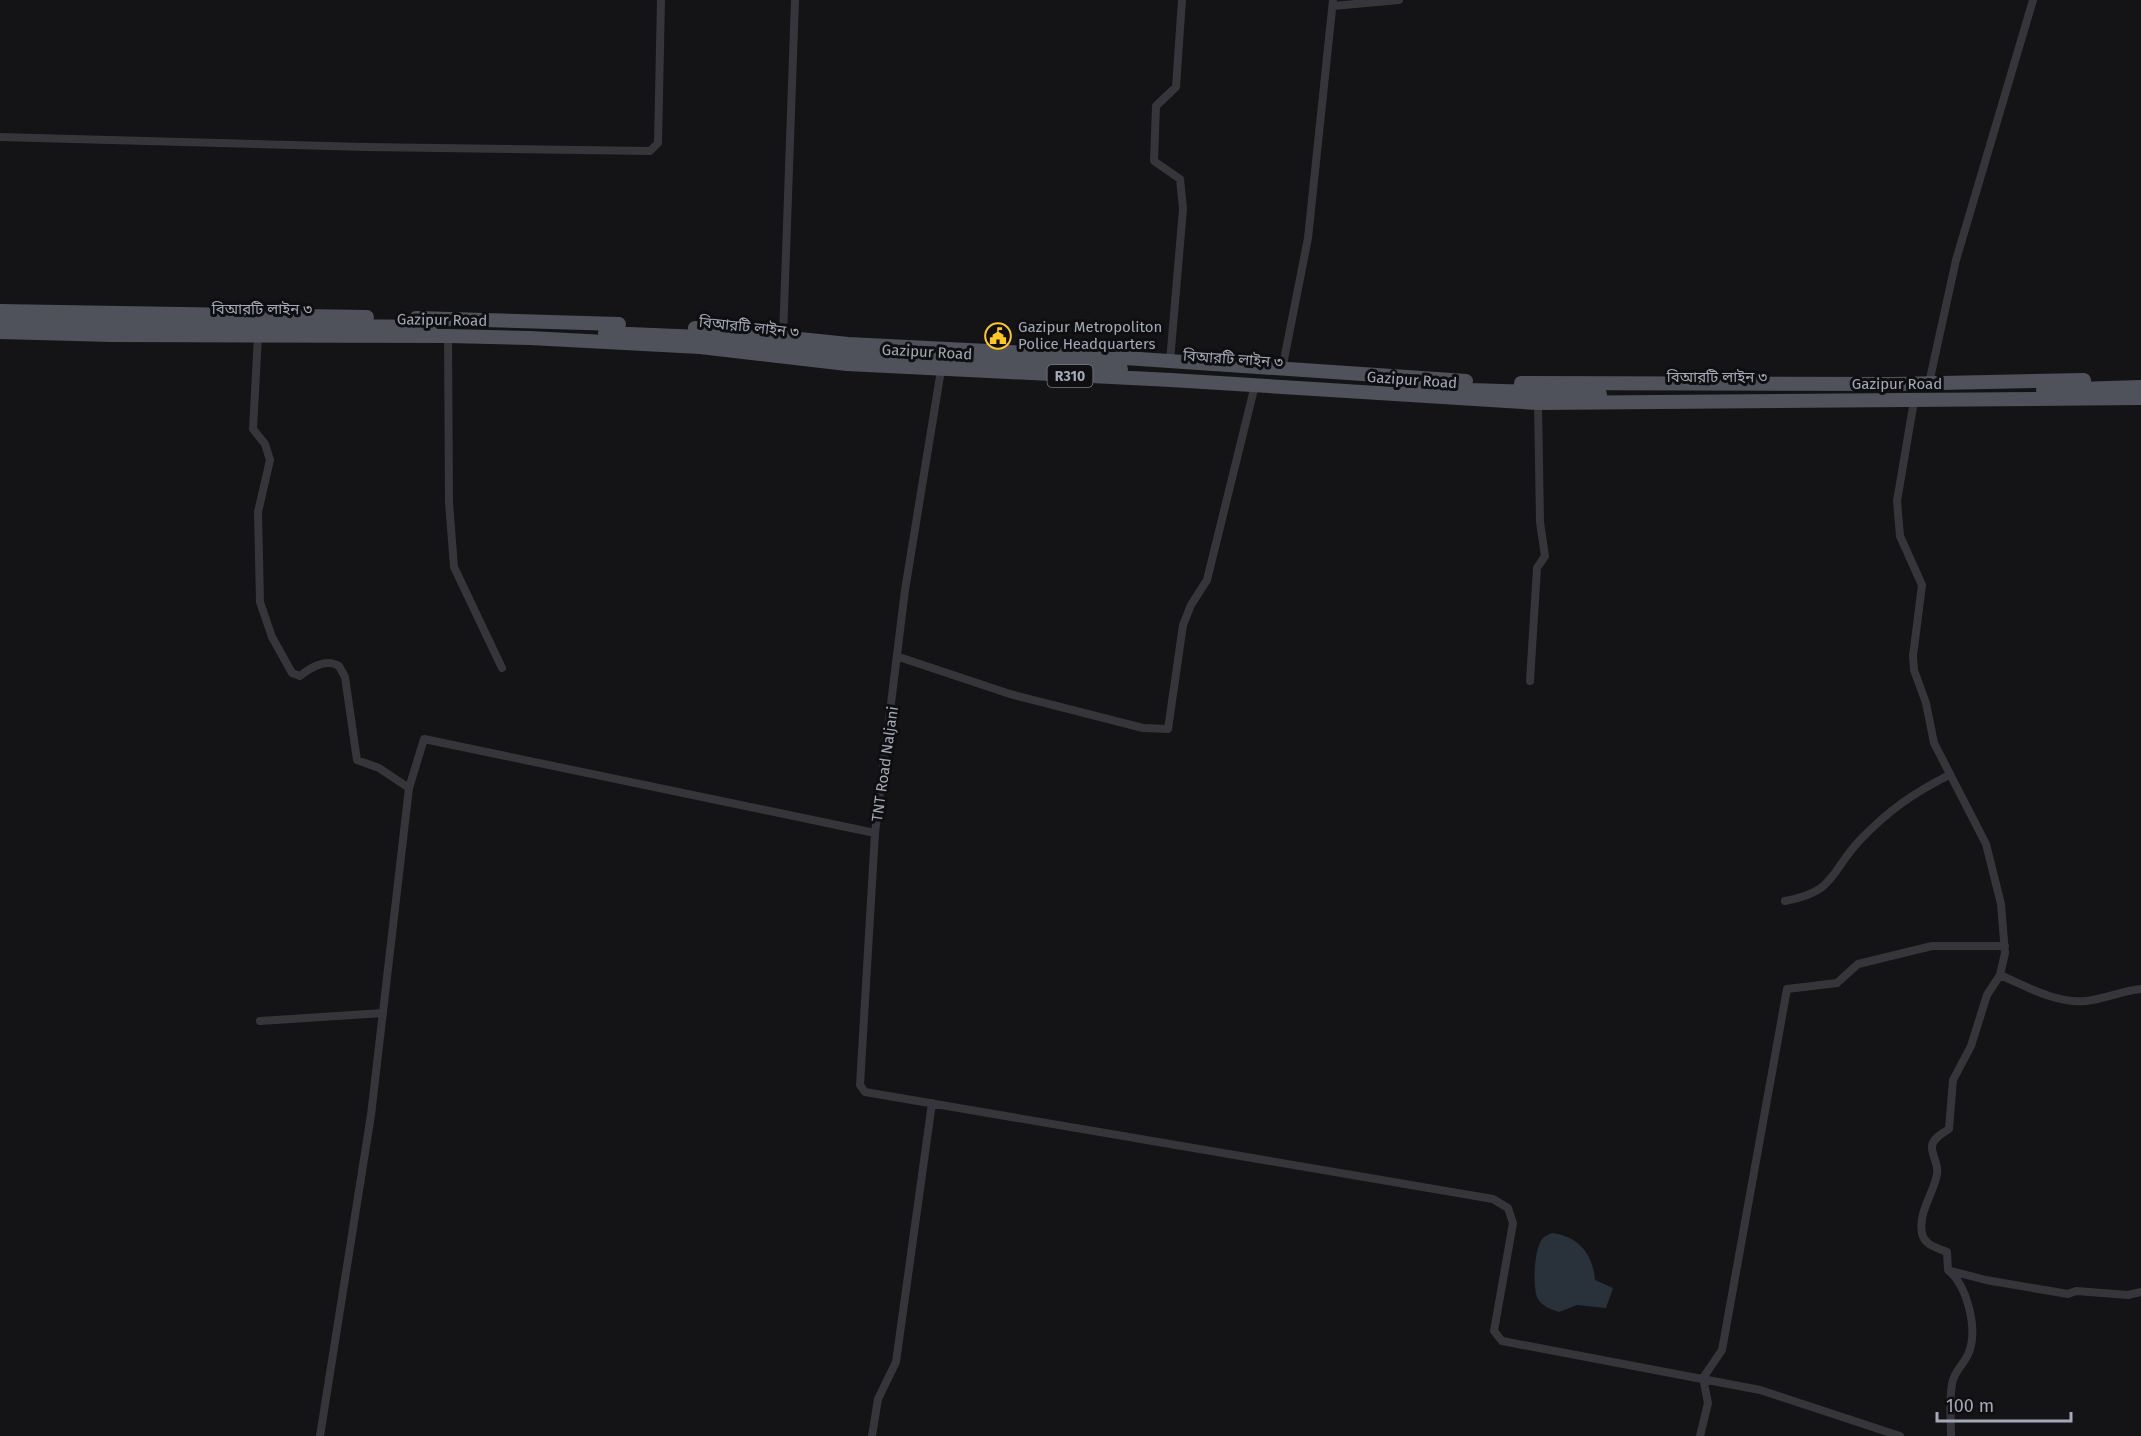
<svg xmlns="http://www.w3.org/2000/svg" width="2141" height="1436" font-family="'Fira Sans','Noto Sans Bengali',sans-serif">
  <rect width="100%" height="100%" fill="#141416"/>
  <path fill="#29323b" d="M1552,1233C1578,1236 1593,1254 1595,1280L1613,1288L1606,1308L1577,1305L1559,1312C1551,1309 1543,1307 1538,1299C1532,1288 1534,1247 1543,1238C1544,1237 1551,1233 1552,1233Z"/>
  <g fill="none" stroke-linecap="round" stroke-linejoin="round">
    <path stroke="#35353b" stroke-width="8" d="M1333,6L1399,0
      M0,137L366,147L650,151L658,143L661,0
      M258,336L253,429L265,444L270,460L258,512L260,602L272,637L292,673L300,676C311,667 326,658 339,666L345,677L357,760L379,768L409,788
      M448,336L449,502L454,567L502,668
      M783,337L795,0
      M1170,361L1183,209L1180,179L1154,161L1156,106L1176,87L1182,0
      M941,370L905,590L875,833L860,1085L865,1092L1493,1199L1508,1208L1513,1223L1494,1331L1502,1341L1760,1390L1900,1436
      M1282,370L1308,238L1333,0
      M1929,383L1956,260L2033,0
      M1914,401L1897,501L1900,536L1922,585L1913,656L1914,670L1926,703L1934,743L1986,844L2001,904L2005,953L2000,975L1987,995L1971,1046L1953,1080L1949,1129C1943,1133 1933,1138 1932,1146C1931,1155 1939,1164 1937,1174C1934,1193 1918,1212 1922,1233C1924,1245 1937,1248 1947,1252L1948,1270C1967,1285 1978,1328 1969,1352C1965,1364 1954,1370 1952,1384C1949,1401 1951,1419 1951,1436
      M899,657L1010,694L1143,728L1168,729L1183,625L1191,605L1207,580L1255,385
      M1530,681L1537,568L1545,556L1540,522L1538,403
      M1785,901C1837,891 1829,873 1860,840C1889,810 1912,794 1949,775
      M2000,975C2025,986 2057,1004 2086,1001C2105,999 2121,991 2141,989
      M260,1021L383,1013
      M1951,1271L1986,1280L2068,1294L2076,1291L2128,1295L2141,1292
      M320,1436L371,1115L409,788L424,739L875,833
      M872,1436L878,1399L896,1362L932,1103
      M1700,1436L1708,1403L1703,1378L1722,1350L1787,989L1837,983L1858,964L1932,946H2005"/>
    <path stroke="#50525b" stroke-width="14" d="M0,311L367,317
      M416,318L619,324
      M0,322L430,327
      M695,328L848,344L1110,357L1466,381
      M0,332L112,335L448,336L530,338L700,347L847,364L1171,380L1538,403L2141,398
      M605,333L701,337L849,355L1121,369
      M1521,383L1894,384L2084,380
      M1407,388L1600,394
      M2043,390L2141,387"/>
  </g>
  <defs>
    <g id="civic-ring" transform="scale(1.35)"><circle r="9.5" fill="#0f0f11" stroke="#ffc723" stroke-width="1.5"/><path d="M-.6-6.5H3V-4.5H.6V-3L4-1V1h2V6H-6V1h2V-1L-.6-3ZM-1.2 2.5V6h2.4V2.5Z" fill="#ffc723"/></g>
  </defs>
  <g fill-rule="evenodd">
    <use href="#civic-ring" x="998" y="336"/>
  </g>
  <g text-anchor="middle" stroke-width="6" stroke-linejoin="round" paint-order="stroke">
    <rect fill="#0f0f11" stroke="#777b86" stroke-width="1.5" x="1047.5" y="365" width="45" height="22" rx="4.5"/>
    <g font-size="14" font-weight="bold" fill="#a4a9b8">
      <text x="1070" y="381">R310</text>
    </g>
    <g font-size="15" fill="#a4a9b8" stroke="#0f0f11">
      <text x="262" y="314">বিআরটি লাইন ৩</text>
      <text transform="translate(442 320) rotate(1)" y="5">Gazipur Road</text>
      <text transform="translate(749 327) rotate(6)" y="5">বিআরটি লাইন ৩</text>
      <text transform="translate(927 352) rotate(3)" y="5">Gazipur Road</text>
      <text transform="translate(1233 359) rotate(4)" y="5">বিআরটি লাইন ৩</text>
      <text x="1717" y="382">বিআরটি লাইন ৩</text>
      <text transform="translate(1412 380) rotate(4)" y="5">Gazipur Road</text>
      <text x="1897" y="389">Gazipur Road</text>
      <text transform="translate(885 764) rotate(-82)" y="5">TNT Road Naljani</text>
    </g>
    <g font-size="15" fill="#a4a9b8" stroke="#0f0f11" text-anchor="start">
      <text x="1018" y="332">Gazipur Metropoliton<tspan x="1018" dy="17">Police Headquarters</tspan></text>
    </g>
  </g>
  <path d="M1937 1412v9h134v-9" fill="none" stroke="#a4a9b8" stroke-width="3"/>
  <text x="1946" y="1412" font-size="18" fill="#a4a9b8" stroke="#0f0f11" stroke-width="4.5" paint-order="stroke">100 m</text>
</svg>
